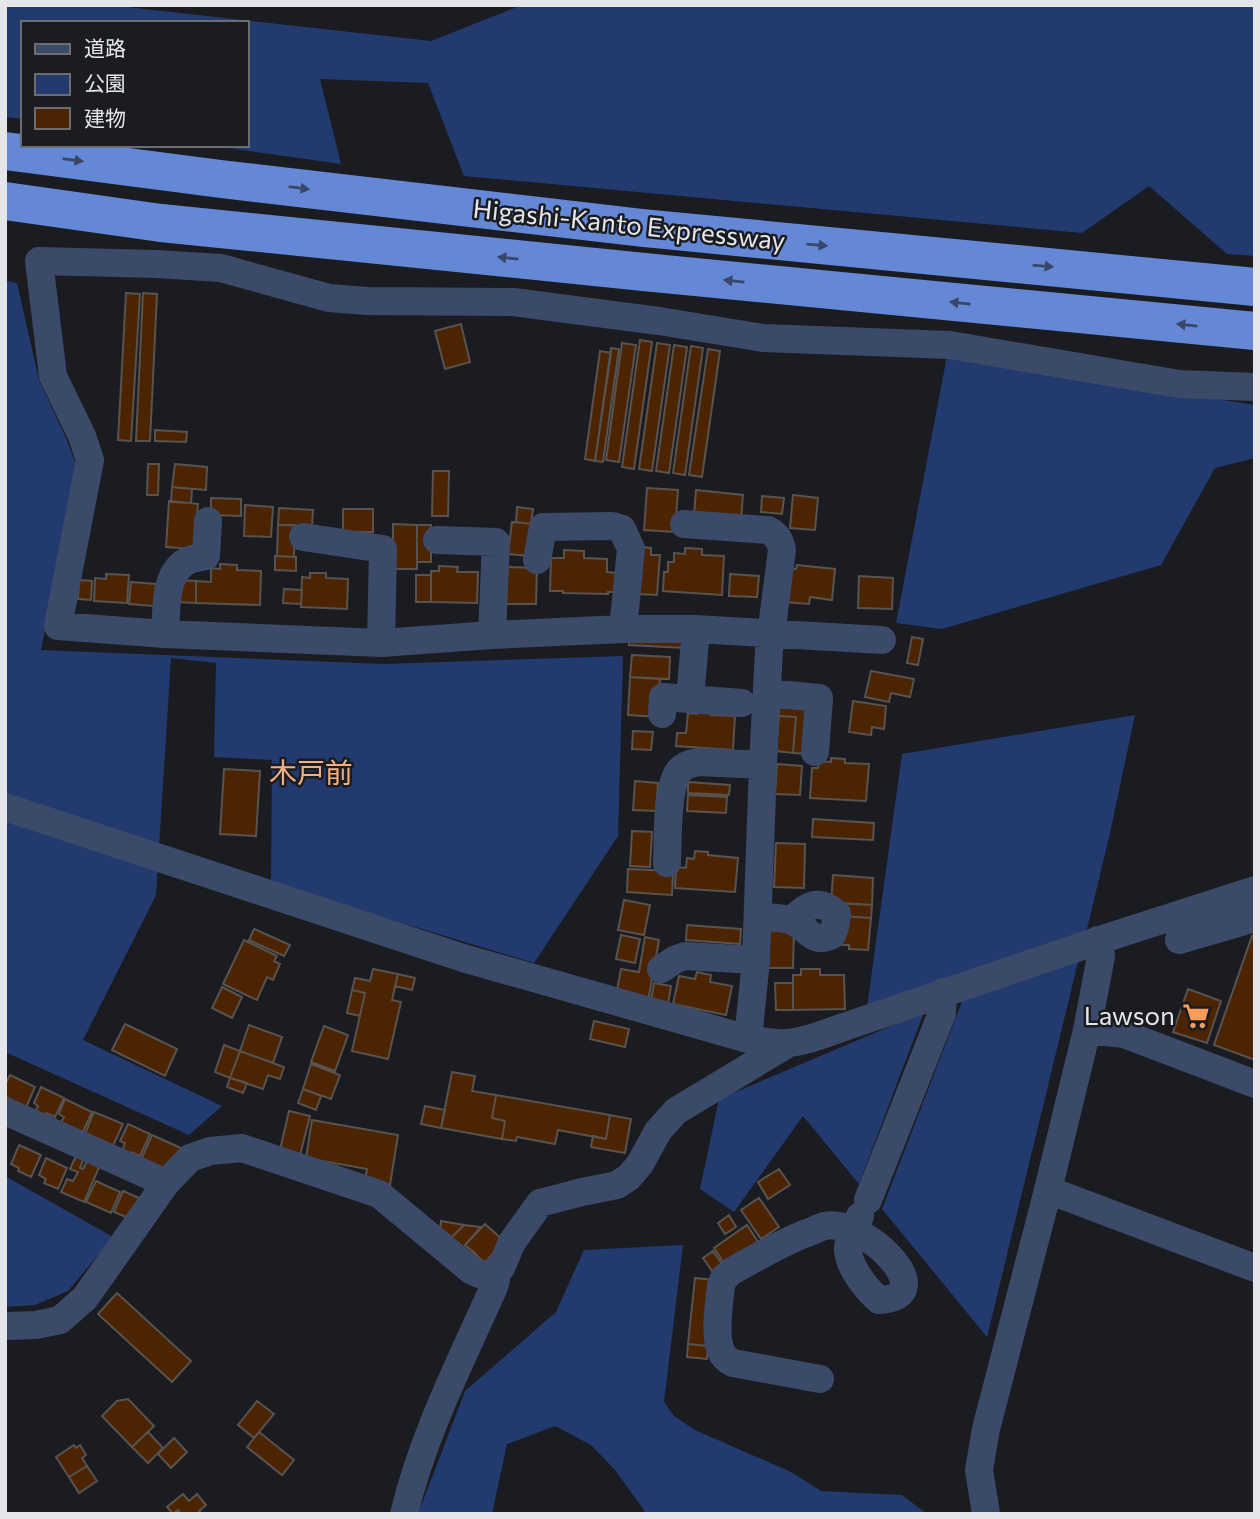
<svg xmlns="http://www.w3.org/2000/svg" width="1260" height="1519" font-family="Commissioner,'Noto Sans JP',sans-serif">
  <rect width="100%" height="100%" fill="#1a1c21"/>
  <path fill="#233a6f" d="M5,5H109L431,41L522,5H1255V256L1227,254L1149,186L1082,233L464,176L428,83L320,79L341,164L207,145H247V23H23V119L5,117Z
    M5,281L17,283L39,380L66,438L83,483L52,594L41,650L384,664L623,656L618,836L534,963L271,883L272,760L214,757L216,663L171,658L156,895L83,1040L222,1106L189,1135L5,1052Z
    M947,356L1255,405V458L1215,468L1161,565L942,629L896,623Z
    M1135,715L1110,833L1086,933L867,1007L902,754Z
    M1079,958L987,1337L882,1209L963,999Z
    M924,1012L859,1184L803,1116L734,1212L700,1189L719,1099Z
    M5,1176L113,1237L68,1291L35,1305L5,1307Z
    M683,1245L664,1402L674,1416L695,1430L791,1472L821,1491L902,1495L927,1514H644V1510L615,1470L591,1445L555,1426L507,1444L492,1514H418L465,1391L556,1312L584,1250Z"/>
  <path fill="#4c2402" stroke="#58534f" stroke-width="2" d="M126,293L140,294L131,441L118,440Z
    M143,293L157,294L150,441H136Z
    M461,324L470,362L445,369L435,331Z
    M640,340L652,342L634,469L622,467Z
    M622,343L636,345L619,462L606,460Z
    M657,343L670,345L652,471L639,469Z
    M674,345L687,347L669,473L656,471Z
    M691,346L703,348L685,475L673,473Z
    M611,348L619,349L603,462L595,461Z
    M708,349L720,351L702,477L689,475Z
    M600,351L611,353L595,461L585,459Z
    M155,430L187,432L186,442L155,441Z
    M148,464H159L158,495H147Z
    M175,464L207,467L206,490L172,487Z
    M433,471H449L448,516H432Z
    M172,487L192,489L191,503L171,502Z
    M647,488L678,490L675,532L644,530Z
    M696,490L743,495L741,519L694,515Z
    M793,495L818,498L815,530L790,528Z
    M762,496L784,498L782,514L761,512Z
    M211,498L241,499V516L211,515Z
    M169,501L198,504L194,549L166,547Z
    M245,505L273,507L271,537L244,536Z
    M517,507L533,509L531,524L516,522Z
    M279,508L313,510L312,526L278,525Z
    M343,509H373V532H343Z
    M512,522L533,524L529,556L508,554Z
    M393,524L417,525V569H393Z
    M278,525H295L294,557L277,556Z
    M417,525H431V562H417Z
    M642,547L651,548V555H660L657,595L639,594Z
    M685,548L702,549V555L724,556L722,595L663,591L664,572H668V562H674V553L685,554Z
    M564,550L584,551V558L607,559V572L618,573V592H608V594L563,593V591H550L551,558H564Z
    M275,556L296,557V571L275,570Z
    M220,564L237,565V570L261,571L260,605L196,603V581L211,582V568L220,569Z
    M797,565L835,569L832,600L810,597L809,604L785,602L788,569H796Z
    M439,566L458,567L457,572H478L477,603L431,602V571H439Z
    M507,567L537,568L536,604H506Z
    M310,573H326V578L348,579L347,609L301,607L302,577L310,578Z
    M106,574L129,575L127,603L94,601L95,578L106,579Z
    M730,574L759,576L757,597L729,596Z
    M416,575H431V602H416Z
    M859,576L893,578L892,609L858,608Z
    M79,580L92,581L91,600L78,599Z
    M178,580L196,581V603L177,602Z
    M131,582L156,584L154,606L129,604Z
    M284,589L302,590L301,604L283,603Z
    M629,632L686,636L685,648L629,645Z
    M912,637L923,639L918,665L907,663Z
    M632,655L670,657L669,679L630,677Z
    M871,671L914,679L910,697L891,693L889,702L865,697Z
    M630,677L660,679L658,717L628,715Z
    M853,701L886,706L884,729L872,727L871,735L849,732Z
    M779,703L812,705L809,754L793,753L796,717L779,716Z
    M697,708L711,709V715L735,716L733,750L676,746L677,733H686L688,713L697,714Z
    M779,716L796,717L793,753L776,751Z
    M633,731L653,732L651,750L632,749Z
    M831,758L845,759V763L869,764L866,801L810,798L812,768H818L819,761L831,762Z
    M777,764L802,766L800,795L775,794Z
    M224,769L260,771L256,836L220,834Z
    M635,781L658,783L656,811L633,810Z
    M688,782L730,785L729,795L688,793Z
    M688,795L727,797L726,813L687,811Z
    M813,819L874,823L873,840L812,837Z
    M632,831L652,832L650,867L630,866Z
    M776,843L805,844L804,888L774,887Z
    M695,851L708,852V855L738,858L735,892L675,888L676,867L686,868L687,858L694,859Z
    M628,869L673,871L672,895L627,892Z
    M833,875L873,878L872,905L831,903Z
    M624,900L650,905L644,935L618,930Z
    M842,903L872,905L871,918L841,916Z
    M841,916L871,918L868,950L849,949V945H839Z
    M687,925L741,929L740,944L686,940Z
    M254,929L290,945L284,956L249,940Z
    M767,929L794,930L793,968H767Z
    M621,935L640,939L635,963L616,959Z
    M1252,936L1255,937V1060L1214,1045Z
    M645,937L659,940L648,1001L616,995L621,969L639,972Z
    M244,940L277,956L274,961L280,964L273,980L267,977L257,1000L223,984Z
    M373,969L398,974L392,1000L401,1002L388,1059L352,1051L365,993L352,990L355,978L370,981Z
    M801,969H820V975H844L845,1009L793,1010V975H801Z
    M697,972L711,975L710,982L732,986L726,1015L673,1004L679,976L695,979Z
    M398,974L415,978L412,990L395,986Z
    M654,983L671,986L668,1004L651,1000Z
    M775,983H793V1010H776Z
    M222,987L242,997L232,1018L212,1008Z
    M1188,989L1221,1001L1207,1043L1173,1032Z
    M352,990L365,993L360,1016L347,1013Z
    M594,1021L629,1029L625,1047L590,1039Z
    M125,1024L177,1049L165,1076L112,1050Z
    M249,1025L282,1037L273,1063L240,1051Z
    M324,1026L348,1035L335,1071L311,1062Z
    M224,1045L240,1051L230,1078L215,1072Z
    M240,1051L284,1067L280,1079L268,1075L263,1089L230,1078Z
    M311,1064L340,1075L331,1099L303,1089Z
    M452,1072L475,1076L472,1091L496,1095L492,1118L505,1121L502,1139L441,1128Z
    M10,1075L35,1087L25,1110L6,1102L8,1098L5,1096V1085Z
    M230,1078L247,1083L243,1093L227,1087Z
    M41,1087L64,1098L55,1117L46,1113L44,1118L34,1114L38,1106L34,1103Z
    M303,1089L321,1096L316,1110L298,1103Z
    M496,1095L610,1115L606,1139L558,1130L555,1144L517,1137L516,1141L502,1139L505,1121L492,1118Z
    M65,1099L92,1112L82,1134L60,1124L64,1117L59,1114Z
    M425,1106L445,1110L441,1128L421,1124Z
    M289,1111L310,1116L300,1155L280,1150Z
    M94,1112L123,1124L112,1148L84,1136Z
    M610,1115L631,1119L625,1153L591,1147L593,1136L606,1139Z
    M312,1120L398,1135L390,1185L365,1180L367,1169L306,1158Z
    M128,1124L150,1134L140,1156L131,1152L129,1157L121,1153L125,1143L120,1141Z
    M152,1135L183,1149L168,1169L140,1162Z
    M19,1145L41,1155L31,1177L18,1171L19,1168L11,1164Z
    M76,1156L83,1160L80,1168L83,1169L88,1159L100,1165L84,1202L61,1192L67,1179L73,1181L78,1172L70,1169Z
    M46,1158L67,1168L58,1189L44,1183L46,1179L39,1175Z
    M779,1169L790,1185L768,1199L758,1182Z
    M96,1181L120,1192L111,1213L86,1202Z
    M123,1191L146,1201L126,1217L114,1212Z
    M759,1198L779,1227L761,1239L741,1210Z
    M729,1215L736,1227L725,1234L718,1223Z
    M441,1221L464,1225L450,1239L439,1238Z
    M485,1224L504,1241L485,1263L465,1245Z
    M464,1225L481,1227L465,1245L476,1254L471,1258L450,1239Z
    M747,1225L758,1242L728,1269L714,1248Z
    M713,1251L722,1264L712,1271L703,1258Z
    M695,1278L714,1280L708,1346L688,1344Z
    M117,1293L191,1361L172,1382L98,1314Z
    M688,1344L708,1346L707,1359L687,1357Z
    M128,1399L154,1426L132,1447L102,1416L117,1401Z
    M257,1401L274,1414L254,1438L238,1425Z
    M148,1432L163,1448L148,1463L132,1447Z
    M259,1432L294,1460L282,1475L247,1447Z
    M174,1438L187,1452L171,1468L158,1454Z
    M74,1445L76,1448L80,1445L86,1455L82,1458L87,1466L69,1477L56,1457Z
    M87,1466L97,1481L79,1493L69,1477Z
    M183,1494L189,1501L197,1494L206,1505L199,1511L202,1514H181L178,1510L173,1514L167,1507Z"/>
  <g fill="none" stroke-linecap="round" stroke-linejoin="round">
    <path stroke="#3b4a69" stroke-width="28" d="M684,524L768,530C777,535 780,540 782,550L769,650L763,765L756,960L748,1039
      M303,537L383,549L381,643
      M437,540L496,542L492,635
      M537,560L543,527L612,526L622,529L631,549L623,629
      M165,634C167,610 163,572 189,560C194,558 201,557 206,556L208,521
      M882,640L696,629H623L492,635L381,643L165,634L58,626L90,460L82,436L53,376L39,261L156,264L221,268L329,298L367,301L513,302L659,321L763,338L950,345L1179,384L1255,387
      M767,693L819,698L815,752
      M690,699L696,629
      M662,714L663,697L742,703
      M5,807L463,958L748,1039C761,1041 774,1044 787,1043C805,1042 824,1034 841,1028L1109,937L1255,890
      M667,863C668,840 666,788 679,771C684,765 691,763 699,762L763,765
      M758,916C768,918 783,917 792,921C809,928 811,945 832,935L835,927L837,914C818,897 807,906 792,920
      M1179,940L1255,918
      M661,969L676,959L685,956L756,960
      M1087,1030L1124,1034L1255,1084
      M5,1111L166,1183
      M1048,1190L1255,1268
      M868,1200L942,1013L943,992
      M5,1326L36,1325L60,1320L85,1298L166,1183L190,1158L210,1151L242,1148L379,1194L472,1271L482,1275L494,1272L501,1268L512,1242L540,1203L582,1192L617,1185L629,1177L640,1164L658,1131L676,1111L789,1043
      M820,1379L733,1363C727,1360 723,1357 721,1351C714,1335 719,1303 721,1286L724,1278L732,1271C756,1258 779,1244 804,1234C811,1232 818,1228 824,1226C864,1217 945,1297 879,1300C866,1289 843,1261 849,1242C851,1234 856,1225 860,1216
      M404,1514C423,1435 460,1363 493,1289L496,1280L494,1272
      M986,1514L979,1470L986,1429L1048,1190L1087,1030L1101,956L1098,940"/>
    <path stroke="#6488d6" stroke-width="38" d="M5,151L221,179L643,228L1255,287
      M5,201L161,223L644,272L1255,331"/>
  </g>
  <defs><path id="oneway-solid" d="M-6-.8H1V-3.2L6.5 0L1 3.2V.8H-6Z" transform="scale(1.75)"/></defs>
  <g fill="#384769">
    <use href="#oneway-solid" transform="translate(73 160) rotate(8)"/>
    <use href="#oneway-solid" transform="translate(299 188) rotate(7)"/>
    <use href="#oneway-solid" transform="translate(817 245) rotate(5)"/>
    <use href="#oneway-solid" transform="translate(508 258) rotate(-174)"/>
    <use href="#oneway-solid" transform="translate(1043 266) rotate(5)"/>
    <use href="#oneway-solid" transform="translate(734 281) rotate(-174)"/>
    <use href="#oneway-solid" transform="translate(960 303) rotate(-174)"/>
    <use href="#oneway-solid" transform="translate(1187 325) rotate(-174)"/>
  </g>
  <defs>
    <g id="supermarket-bare" transform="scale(2.1)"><path d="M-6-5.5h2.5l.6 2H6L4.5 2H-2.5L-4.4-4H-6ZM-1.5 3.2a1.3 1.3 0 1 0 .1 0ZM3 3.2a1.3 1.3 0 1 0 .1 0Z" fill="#fd9c56" stroke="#1a1c21" stroke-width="2.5" paint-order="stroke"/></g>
  </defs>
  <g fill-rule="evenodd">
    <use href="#supermarket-bare" x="1196" y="1016"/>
  </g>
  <g text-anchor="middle" stroke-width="5" stroke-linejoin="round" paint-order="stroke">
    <g font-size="26" fill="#e4e6e9" stroke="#1a1c21">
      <text transform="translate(629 225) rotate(6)" y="9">Higashi-Kanto Expressway</text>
    </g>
    <g font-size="26" fill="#e4e6e9" stroke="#1a1c21" text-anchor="end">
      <text x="1175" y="1025">Lawson</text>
    </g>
    <g font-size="28" fill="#f2af81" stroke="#1a1c21">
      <text x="311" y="783">木戸前</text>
    </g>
  </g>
  <rect width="1260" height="1519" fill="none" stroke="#e4e6e9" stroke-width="14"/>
  <rect x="21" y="21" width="228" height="126" fill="#1a1c21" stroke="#6b6d71" stroke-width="2"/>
  <rect x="35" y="44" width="35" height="10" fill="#3b4a69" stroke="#6b6d71" stroke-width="2"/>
  <text x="84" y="56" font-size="21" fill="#e4e6e9">道路</text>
  <rect x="35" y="74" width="35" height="21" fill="#233a6f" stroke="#6b6d71" stroke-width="2"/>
  <text x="84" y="91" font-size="21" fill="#e4e6e9">公園</text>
  <rect x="35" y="108" width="35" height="21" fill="#4c2402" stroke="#6b6d71" stroke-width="2"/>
  <text x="84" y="126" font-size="21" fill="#e4e6e9">建物</text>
</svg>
